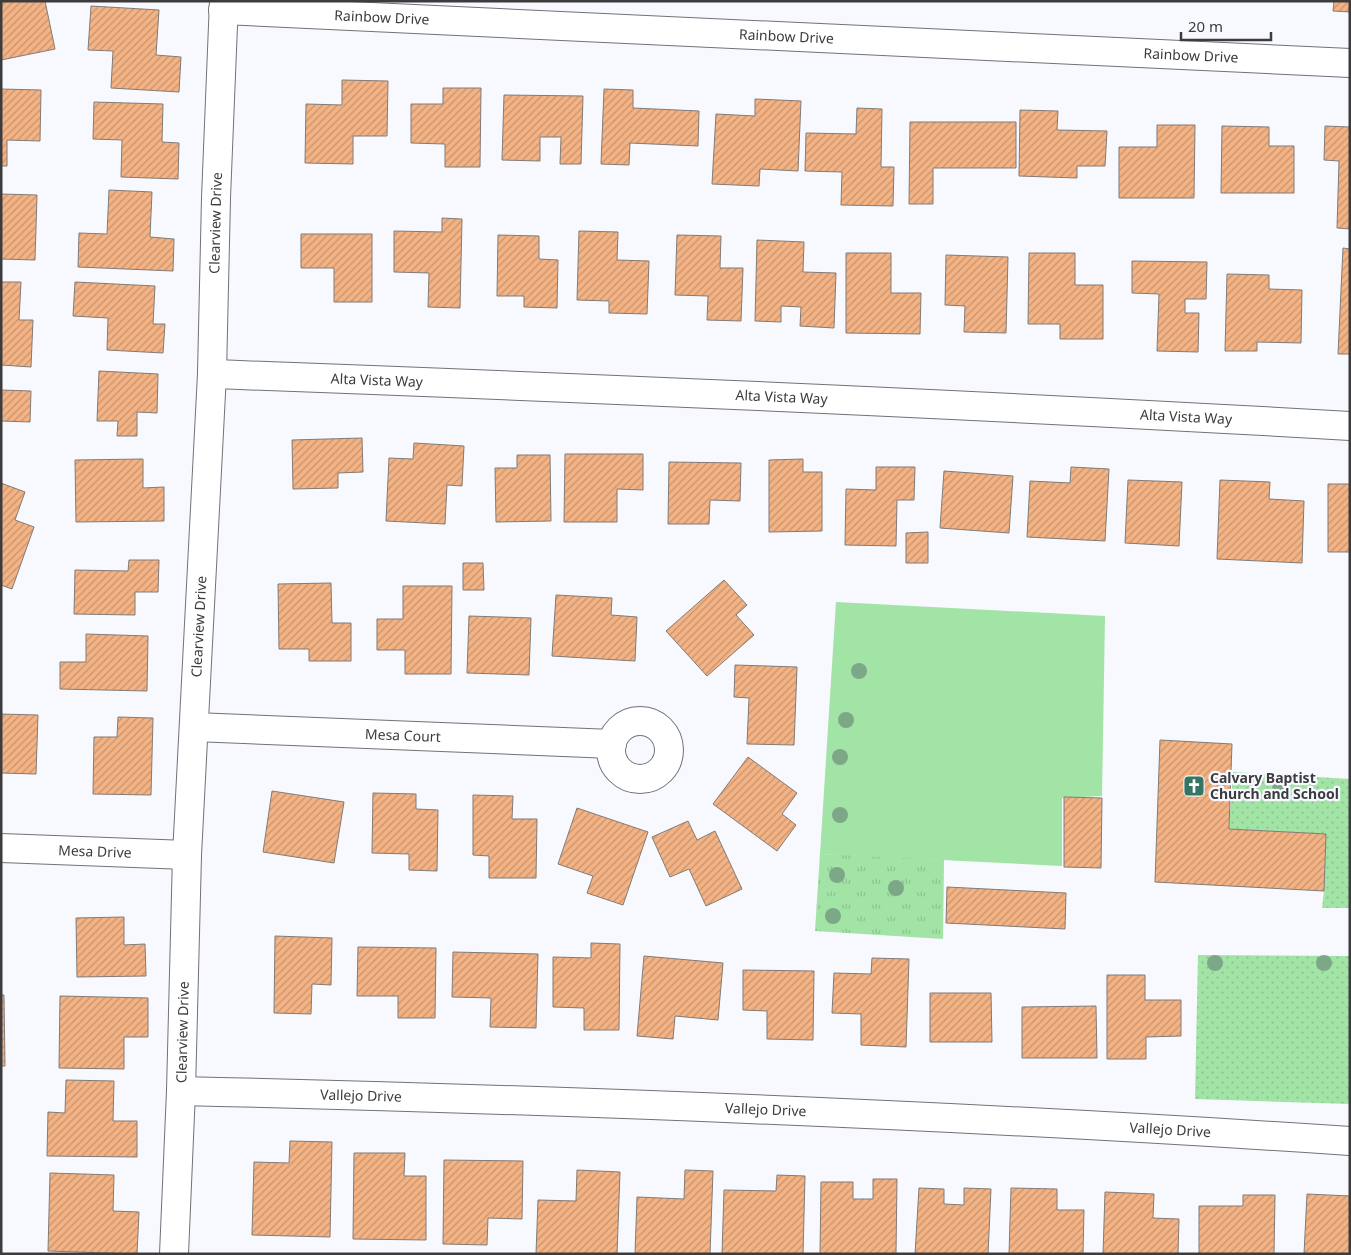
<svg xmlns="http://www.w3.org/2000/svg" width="1351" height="1255" font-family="'Noto Sans',sans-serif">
  <defs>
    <pattern id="grass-dots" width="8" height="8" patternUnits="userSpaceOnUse" patternTransform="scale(1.25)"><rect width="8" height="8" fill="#a2e3a6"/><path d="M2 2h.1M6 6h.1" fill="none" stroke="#8cc490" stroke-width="1.8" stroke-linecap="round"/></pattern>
    <pattern id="park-tufts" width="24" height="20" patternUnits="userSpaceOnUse" patternTransform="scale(1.25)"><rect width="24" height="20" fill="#a2e3a6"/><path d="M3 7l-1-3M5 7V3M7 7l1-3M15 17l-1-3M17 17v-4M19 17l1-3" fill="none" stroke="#8cc490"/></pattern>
    <pattern id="building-hatch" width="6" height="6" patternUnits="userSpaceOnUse" patternTransform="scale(1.25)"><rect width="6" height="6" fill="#f4b384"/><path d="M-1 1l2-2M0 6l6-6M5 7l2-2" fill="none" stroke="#c7936d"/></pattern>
  </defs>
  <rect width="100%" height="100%" fill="#f8f8ff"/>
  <path fill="url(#grass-dots)" d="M1233,772L1350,779V908H1322L1324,891L1326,834L1229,829Z
    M1198,955L1350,956V1104L1195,1099Z"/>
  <path fill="url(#park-tufts)" d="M820,854L881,856L944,860L943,939L815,931Z"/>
  <path fill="#a2e3a6" d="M836,602L1105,616L1102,796L1062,798V866L820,854Z"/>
  <path fill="url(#building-hatch)" stroke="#827b76" d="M1,1H45L55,49L1,60Z
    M1334,1H1350V12L1333,11Z
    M91,6L159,10L156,55L181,57L179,92L111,88L113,51L88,50Z
    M342,80L388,81L387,136H353V164L305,163L306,104L342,105Z
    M443,88H481L480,167H445V144L411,143V104H443Z
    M1,89L41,90L40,141L7,140V166H1Z
    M604,89L633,90V108L699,111L698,146L630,143L629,165L601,164Z
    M504,95L583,96L581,164H560L561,137H540V161L502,160Z
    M755,99L801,101L798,171L760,169L759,186L712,184L716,114L755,116Z
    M94,102L163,104L162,142L179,143L178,179L121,177L122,140L93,139Z
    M857,108L882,109L881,167H894L893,206L841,205L842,172L805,171L806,133L856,134Z
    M1020,110L1058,111L1057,130L1107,131L1105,166H1077V178L1019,176Z
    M910,122H1016V168H933V204H909Z
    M1157,125H1195L1194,198H1119V147H1157Z
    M1222,126L1269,127V146H1294V193H1221Z
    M1325,126L1350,127V229L1337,228L1339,161L1324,160Z
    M109,190L152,192L150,237L174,239L173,271L78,267L79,233L107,234Z
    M1,194L37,195L35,260L1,259Z
    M442,218L462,219L460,308L428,307L429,273L394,272V231L442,232Z
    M579,231L618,232L617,260L649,261L647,314L609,313V301L577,300Z
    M301,234H372V302H334V268H301Z
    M498,235L539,236V259L558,260L557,308L524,307V296H497Z
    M677,235L721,236L720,268H743L741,321L707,320L708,296L675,295Z
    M757,240L804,242L803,272L836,273L834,328L800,326L801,307L781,306V322L755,321Z
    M1343,248L1350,249V354H1338Z
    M846,253H891V293H921L920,334L846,333Z
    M1029,253H1075V285H1103V339H1060V324H1028Z
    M946,255L1008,257L1006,333L964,332L965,306L945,305Z
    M1132,261L1207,262L1206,299H1185V313H1199L1198,352L1157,351L1159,294L1132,293Z
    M1227,274L1269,275V289L1302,290L1301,343L1257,342V351H1225Z
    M1,282H21L19,320H33L31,367L1,365Z
    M75,282L155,286L153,324H165L163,353L107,350L108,318L73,316Z
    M99,371L158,374L157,413L137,412V436H117L118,421H97Z
    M1,390L31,391L30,422L1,421Z
    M362,438L363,472L338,473V488L293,489L292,440Z
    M414,443L464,446L462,486L447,485L445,524L386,521L389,458L413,459Z
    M565,454H643V490L617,489V522H564Z
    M517,455H550L551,521L496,522L495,468H517Z
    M143,459V488L164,487V521L76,522L75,460Z
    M803,459V472H822V531L769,532V460Z
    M669,462L741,463L740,501L710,500L709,524H668Z
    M876,467H915L914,500H897L896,546L845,545L846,489L876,490Z
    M1071,467L1109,469L1105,541L1027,537L1030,481L1070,483Z
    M944,471L1013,476L1009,533L940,528Z
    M1128,480L1182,482L1179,546L1125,543Z
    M1220,480L1270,482L1269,499L1304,501L1302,563L1217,559Z
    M1,483L25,492L15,520L34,527L12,589L1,585Z
    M1328,484H1350V552H1328Z
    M928,532V563H906V533Z
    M129,560H159L158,592H135V615L74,614L75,570L128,571Z
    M463,563H483L484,590H463Z
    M724,580L747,605L736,615L754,635L707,676L666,631Z
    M331,583L332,623H351V661H309V649H279L278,584Z
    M403,586H452L451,674H405V650H377V619H403Z
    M556,595L612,598L611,615L637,617L635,661L552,656Z
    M469,616L531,618L529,675L467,673Z
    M86,634L148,636L147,691L60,689V662H86Z
    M735,665L797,667L794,745L747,744L749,698L734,697Z
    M1,714L38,715L36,774L1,773Z
    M118,717L153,718L151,795L93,794L94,737H117Z
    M1160,740L1232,744L1229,829L1326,834L1324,891L1155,882Z
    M748,757L797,793L782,814L796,825L777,851L713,804Z
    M272,791L344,802L334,863L263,852Z
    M373,793L416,794V809L438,810L437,871L409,870V854L372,853Z
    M473,795L513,796L512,819H537L536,878H489V856L473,855Z
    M1064,797L1102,798L1101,868L1064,867Z
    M577,808L648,832L623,905L587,893L593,876L558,864Z
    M688,821L697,840L715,831L742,889L706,906L689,869L670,877L652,837Z
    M947,887L1066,893L1065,929L946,923Z
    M124,917V945L145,944L146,976L77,977L76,918Z
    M275,936L332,938L331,985L312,984L311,1014L274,1013Z
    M591,943L620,944L619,1030H584V1008L553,1007V957L591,958Z
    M358,947L436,948L435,1018H398V996H357Z
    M453,952L538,954L536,1028L490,1027L491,998L452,997Z
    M644,956L723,963L718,1020L675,1016L673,1039L637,1036Z
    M872,958L909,959L906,1047L861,1045V1014L832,1013L834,973L871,974Z
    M743,970L814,971L813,1040L767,1039V1011L743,1010Z
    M1107,975H1145V1000H1181V1036L1146,1037V1059H1107Z
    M930,993H991L992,1042H930Z
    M1,995H4L5,1066H1Z
    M60,996L148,998V1037H124V1069L59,1068Z
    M1096,1006L1097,1058H1022V1007Z
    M66,1080L114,1081L113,1121H137V1157L47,1156L48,1112L65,1113Z
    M290,1141L332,1142L330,1237L252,1235L254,1162L289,1163Z
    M354,1153H405L404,1176H426V1240L353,1239Z
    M444,1160L523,1161L522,1219L488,1218L487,1245L443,1244Z
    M577,1170L620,1172L617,1254H536L538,1200L576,1201Z
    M685,1170L713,1171L710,1254H635L637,1197L684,1199Z
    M50,1173L114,1175L113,1211L139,1212L137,1254L48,1251Z
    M777,1175L805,1176L803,1254H722L724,1190L776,1191Z
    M873,1179H897L896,1254H820L821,1182H853V1199H873Z
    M919,1188L944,1189V1204L964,1205V1188L991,1189L988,1254H915Z
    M1011,1188L1057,1189V1210H1084L1083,1254H1009Z
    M1105,1192L1154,1194L1153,1218L1179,1219L1178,1254H1103Z
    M1307,1194L1350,1196V1254H1304Z
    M1243,1195H1275L1274,1254H1199V1206H1243Z"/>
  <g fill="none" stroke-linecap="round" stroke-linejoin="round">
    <g stroke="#717279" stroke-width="30">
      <g id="street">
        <path id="s1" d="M223,10L1350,63"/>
        <path id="s2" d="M212,374C591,388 971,404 1350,426"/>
        <circle cx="640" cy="750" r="29"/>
        <path id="s3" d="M194,727L612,744"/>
        <path id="s4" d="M1,848L187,855"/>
        <path id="s5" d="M181,1091C571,1100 961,1115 1350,1141"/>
      </g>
    </g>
    <g stroke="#717279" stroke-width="30">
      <g id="secondary">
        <path id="s6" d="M174,1254L181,1091L187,855L212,374L216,198L224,1"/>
      </g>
    </g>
    <use href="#street" stroke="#fff" stroke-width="28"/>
    <use href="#secondary" stroke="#fff" stroke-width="28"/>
  </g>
  <g fill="#7da888">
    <circle cx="859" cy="671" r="8"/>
    <circle cx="846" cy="720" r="8"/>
    <circle cx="840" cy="757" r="8"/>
    <circle cx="1280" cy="789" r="8"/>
    <circle cx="840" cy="815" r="8"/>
    <circle cx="837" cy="875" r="8"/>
    <circle cx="896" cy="888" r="8"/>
    <circle cx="833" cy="916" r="8"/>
    <circle cx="1215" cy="963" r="8"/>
    <circle cx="1324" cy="963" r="8"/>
  </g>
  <defs>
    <g id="church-square" transform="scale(1.125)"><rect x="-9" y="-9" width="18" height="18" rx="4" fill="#347564" stroke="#f8f8ff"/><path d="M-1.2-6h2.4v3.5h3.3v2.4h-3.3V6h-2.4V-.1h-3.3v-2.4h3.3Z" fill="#fff"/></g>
  </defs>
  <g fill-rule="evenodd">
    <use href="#church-square" x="1194" y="786"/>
  </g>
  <g text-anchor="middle" stroke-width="4.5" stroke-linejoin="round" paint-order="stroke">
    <g font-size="14" fill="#3c3c3f" stroke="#f8f8ff">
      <text dy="5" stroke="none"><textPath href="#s1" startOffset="159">Rainbow Drive</textPath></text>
      <text dy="5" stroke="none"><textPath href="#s1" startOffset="564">Rainbow Drive</textPath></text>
      <text dy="5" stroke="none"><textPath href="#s1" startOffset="969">Rainbow Drive</textPath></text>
      <text dy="5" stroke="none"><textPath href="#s6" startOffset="1032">Clearview Drive</textPath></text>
      <text dy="5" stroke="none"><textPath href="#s2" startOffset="165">Alta Vista Way</textPath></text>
      <text dy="5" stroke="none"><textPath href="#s2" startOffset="570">Alta Vista Way</textPath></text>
      <text dy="5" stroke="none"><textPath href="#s2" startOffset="975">Alta Vista Way</textPath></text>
      <text dy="5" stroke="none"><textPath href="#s6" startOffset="628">Clearview Drive</textPath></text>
      <text dy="5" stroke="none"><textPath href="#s3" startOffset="209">Mesa Court</textPath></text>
      <text dy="5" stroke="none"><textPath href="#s4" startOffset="94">Mesa Drive</textPath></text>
      <text dy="5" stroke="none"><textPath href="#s6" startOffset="222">Clearview Drive</textPath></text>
      <text dy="5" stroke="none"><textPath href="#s5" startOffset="180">Vallejo Drive</textPath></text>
      <text dy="5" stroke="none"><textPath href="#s5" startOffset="585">Vallejo Drive</textPath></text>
      <text dy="5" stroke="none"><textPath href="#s5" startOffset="990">Vallejo Drive</textPath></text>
    </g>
    <g font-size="14" font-weight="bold" fill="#3c3c3f" stroke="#f8f8ff" text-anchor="start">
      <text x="1210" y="783">Calvary Baptist<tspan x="1210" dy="16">Church and School</tspan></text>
    </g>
  </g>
  <rect width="1351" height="1255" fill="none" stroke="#3c3c3f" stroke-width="5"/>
  <path d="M1181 32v8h90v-8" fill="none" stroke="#3c3c3f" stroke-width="2.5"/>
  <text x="1188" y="32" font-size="15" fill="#3c3c3f" stroke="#f8f8ff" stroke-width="4" paint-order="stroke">20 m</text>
</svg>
